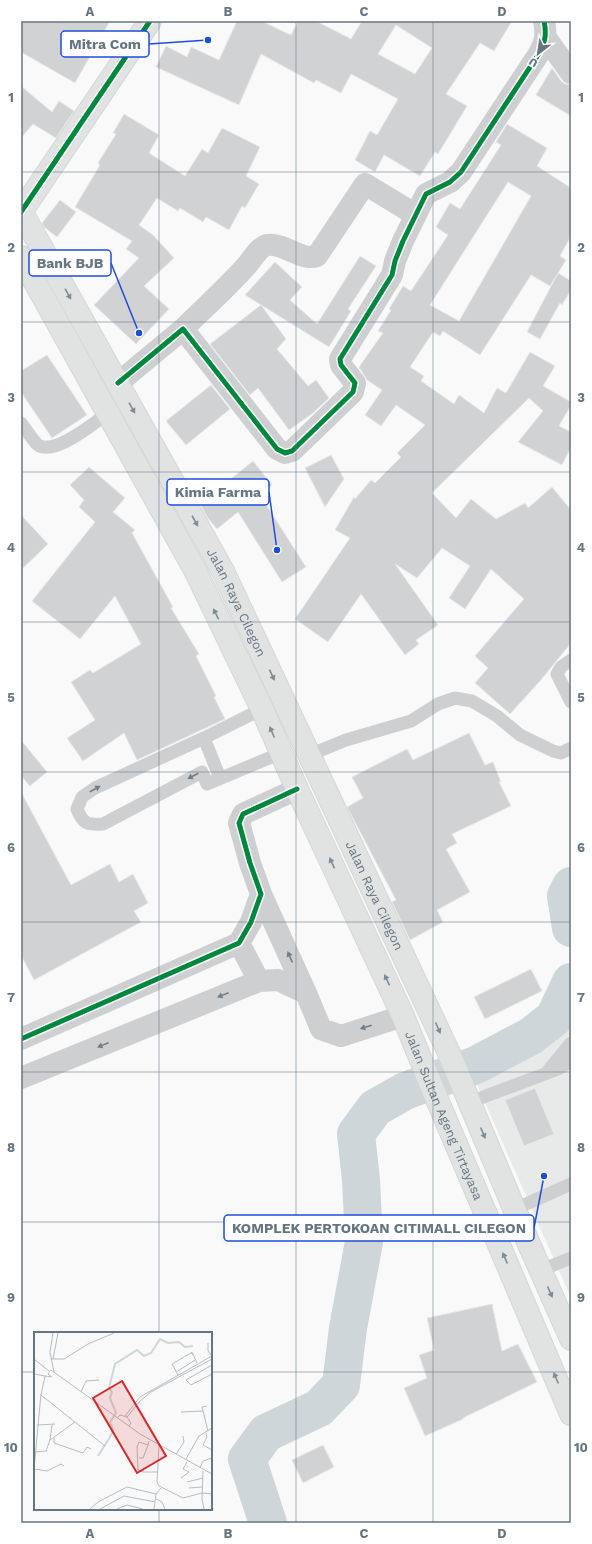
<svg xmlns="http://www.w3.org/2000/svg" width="592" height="1544" font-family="'Work Sans',sans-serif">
  <rect width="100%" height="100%" fill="#f9f9f9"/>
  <path fill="#e8e9e9" d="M571,993V1298L464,1055L550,1038Z"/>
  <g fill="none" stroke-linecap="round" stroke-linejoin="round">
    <path stroke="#ced6d9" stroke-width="38" d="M571,886L566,896L571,928
      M268,1523L247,1459L266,1433L319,1408L341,1385L348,1328L364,1242L361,1180L356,1134L375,1108L405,1091L476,1065L531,1036L554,1018L571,982"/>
  </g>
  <path fill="#d0d2d3" stroke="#e8e8e8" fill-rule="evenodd" d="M21,21H110L75,83L21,52Z
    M237,21H261L291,35L298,21H316L351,39L362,21H512L494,51L480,43L446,94L467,106L438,154L435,152L420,176L384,155L375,172L355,160L370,131L377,135L398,99L351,74L341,93L316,80L314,83L261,54L239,105L156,67L166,46L187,57L191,47L219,60ZM396,25L432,48L415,74L378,54Z
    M552,68L561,81L565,84L571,85V116L536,95Z
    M21,86L52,112L59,101L74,111L56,138L33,124L21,138Z
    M124,114L159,135L149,153L185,176L202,149L208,153L222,128L260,147L246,176L259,184L245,208L242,206L229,230L206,217L203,222L180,208L178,211L157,198L139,225L153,235L174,258L144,286L169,309L136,344L94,305L139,258L126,249L132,241L75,207L100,165L98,163L116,134L113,133Z
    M507,124L547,148L537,166L571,188V236L560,256L566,260L550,286L531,275L480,355L443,331L440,336L433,332L410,367L424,376L421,381L454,404L459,395L484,413L497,388L506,393L530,352L555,366L543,386L571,402V405L559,426L571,432V447L562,465L518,442L543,411L529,398L432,493L456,518L471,499L496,519L525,503L528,508L552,487L571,510V643L540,681L510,714L475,683L488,668L475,656L524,599L491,569L465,609L449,598L470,566L442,548L417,578L395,564L438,625L416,640L419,644L405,655L361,594L328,642L295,619L350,538L335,530L354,497L355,499L371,480L375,483L401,457L397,453L425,425L396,405L381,426L365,415L382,390L367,380L359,367L383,333L378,331L391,310L389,309L403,286L411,291L448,235L436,227L450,203L460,209L501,145L496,142ZM508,182L531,196L459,321L430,305Z
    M60,200L76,212L57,237L44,227L42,223Z
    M360,256L376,266L348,309L351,311L329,347L245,295L275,262L302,287L290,300L317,324Z
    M558,273L571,281V290L562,305L560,303L540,339L527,332Z
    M261,305L286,339L277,349L308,386L316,380L329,398L313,413L289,430L258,388L250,395L210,344Z
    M47,355L87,415L52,438L21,392V371Z
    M211,385L230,409L186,445L166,421Z
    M331,455L344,479L325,507L305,468Z
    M253,461L272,485L260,495L306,567L282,582L238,512L217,529L207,517L200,504Z
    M89,467L125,498L113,512L135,530L132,533L173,607L171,608L199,654L196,656L216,696L214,697L225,719L137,760L124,733L83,761L67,738L95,720L71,682L90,670L93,673L141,644L115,596L80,639L32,601L95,522L79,507L84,500L70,485Z
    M21,515L48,544L21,570Z
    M469,733L485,765L493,762L501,782H499L511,806L452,834L457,843L446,849L470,892L437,910L443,922L410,940L392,902L396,900L347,807L363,798L352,777L407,749L413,760Z
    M21,740L47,772L30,786L21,776Z
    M21,792L71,885L110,864L119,882L133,874L148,903L134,911L141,922L34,980L21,955Z
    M531,969L542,991L485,1019L474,997Z
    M535,1088L554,1134L524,1146L505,1100Z
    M492,1304L502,1351L518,1344L537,1382L463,1418V1419L425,1436L404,1388L427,1378L419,1355L434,1350L427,1318Z
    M323,1445L334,1467L303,1483L292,1460Z"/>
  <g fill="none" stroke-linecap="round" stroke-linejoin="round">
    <g stroke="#d5d6d7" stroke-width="24">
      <path id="secondary" d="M21,212L150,21"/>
    </g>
    <g stroke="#d5d6d6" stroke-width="24">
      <g id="highway">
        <path id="s1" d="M21,211L223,571L448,1051L529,1244L571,1339"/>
        <path id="s2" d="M21,257L196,572L262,709L297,789L403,1016L436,1097L571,1414"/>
      </g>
    </g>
    <path stroke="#cecfd0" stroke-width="13" d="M21,423C25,428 33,441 38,445C55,456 94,423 108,413
      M571,660L561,667L557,674L571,702
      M262,709L204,738L95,788L82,797L77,809C83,824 87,825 103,824L202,772L207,784L281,753
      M204,738L220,778
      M309,755L346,740L411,721L438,704L455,698L472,701L497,716L520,735L553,751L561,753L571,748
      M548,1071L571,1043
      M470,1102L558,1069L571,1061
      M515,1209L571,1184
      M541,1270L571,1258"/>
    <path stroke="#cecfd0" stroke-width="22" d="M546,38L571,73
      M183,329C204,308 228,287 248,264C253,258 259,247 267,245C282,242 304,262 317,256L365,184L416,215
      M118,383L183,329L277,449L285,453L292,451L353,392L355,383L341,365L340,359L392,275L395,261L403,241L426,194L450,182L461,172L538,55C545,43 547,35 544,21
      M261,894L306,993
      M239,943L259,981
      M21,1039L239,943L251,922L261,894L250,863L239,823L243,814L297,789
      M21,1078L259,981L278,980L306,993L321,1029L341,1036L403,1016"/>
    <use href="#secondary" stroke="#e1e2e2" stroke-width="22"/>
    <use href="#highway" stroke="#e1e2e2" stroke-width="22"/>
    <g stroke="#fff" stroke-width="8">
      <path id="cycleway" d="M21,212L150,21
        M118,383L183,329L277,449L285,453L292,451L353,392L355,383L341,365L340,359L392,275L395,261L403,241L426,194L450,182L461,172L538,55C545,43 547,35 544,21
        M21,1039L239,943L251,922L261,894L250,863L239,823L243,814L297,789"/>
    </g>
    <use href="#cycleway" stroke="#00873e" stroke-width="5"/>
  </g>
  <defs><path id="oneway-solid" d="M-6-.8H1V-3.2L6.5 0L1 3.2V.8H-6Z"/></defs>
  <g fill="#7e8c96">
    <use href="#oneway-solid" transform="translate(68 294) rotate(61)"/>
    <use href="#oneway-solid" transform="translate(132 408) rotate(61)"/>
    <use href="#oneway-solid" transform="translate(195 521) rotate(61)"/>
    <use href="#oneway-solid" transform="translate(216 614) rotate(-116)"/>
    <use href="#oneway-solid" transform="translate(272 675) rotate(65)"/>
    <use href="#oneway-solid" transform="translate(272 732) rotate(-114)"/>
    <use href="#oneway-solid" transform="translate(332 863) rotate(-115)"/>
    <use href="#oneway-solid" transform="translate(387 980) rotate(-115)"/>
    <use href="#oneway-solid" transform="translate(438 1028) rotate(66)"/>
    <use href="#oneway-solid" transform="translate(483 1133) rotate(67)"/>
    <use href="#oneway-solid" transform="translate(505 1258) rotate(-113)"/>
    <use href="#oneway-solid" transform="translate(550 1292) rotate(66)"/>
    <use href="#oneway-solid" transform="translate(556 1378) rotate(-113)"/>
  </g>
  <g fill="#707f8b">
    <use href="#oneway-solid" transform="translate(193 776) rotate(152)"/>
    <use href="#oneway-solid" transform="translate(95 789) rotate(-29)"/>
    <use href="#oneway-solid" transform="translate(290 957) rotate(-114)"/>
    <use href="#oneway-solid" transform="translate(223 995) rotate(158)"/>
    <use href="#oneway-solid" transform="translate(366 1027) rotate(162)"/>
    <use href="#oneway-solid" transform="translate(103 1045) rotate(158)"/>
  </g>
  <path fill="none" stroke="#657683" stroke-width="1" stroke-opacity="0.55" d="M159,21V1333M296,21V1523M433,21V1523M21,172H571M21,322H571M21,472H571M21,622H571M21,772H571M21,922H571M21,1072H571M21,1222H571M21,1372H35M211,1372H571M159,1509V1523"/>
  <g text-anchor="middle" stroke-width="4" stroke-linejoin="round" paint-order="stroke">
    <g font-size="13" fill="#657683" stroke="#fff">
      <text dy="5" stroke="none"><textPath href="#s1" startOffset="447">Jalan Raya Cilegon</textPath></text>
      <text dy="5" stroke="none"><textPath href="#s1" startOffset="771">Jalan Raya Cilegon</textPath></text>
      <text dy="5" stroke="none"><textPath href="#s2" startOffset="958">Jalan Sultan Ageng Tirtayasa</textPath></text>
    </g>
  </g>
  <g transform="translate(34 1332)">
    <rect width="178" height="178" fill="#f9f9f9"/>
    <path fill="none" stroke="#ced6d9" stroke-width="2" d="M64,124L76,105L79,98L76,90L82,81L76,66L78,60L75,56L81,32L103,18L110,24L117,21L126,7L134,11L145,10L151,15L159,14"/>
    <path fill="none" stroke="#b5bdc3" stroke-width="1" d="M19,1L16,20L20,40M174,11V19L178,24M159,23L157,21L158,20L163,31M0,27L15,39M17,27H30L54,12L80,1M19,27L24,1M178,33L152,48L157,53L178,42M142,40L161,28M0,42L17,45M144,43L138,32L157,21M18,45L14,42L17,38L106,102L178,142M47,60L52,49L65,48M173,74L168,75L174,99M147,80L169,79M91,84L106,65L178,24M93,85L106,69L117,60L178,27M83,86L86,83L93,85L97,91L95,94M41,90L71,114M3,93L21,92M172,101L173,105L169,113L178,118M20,106V111L49,121L53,115L57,117M16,108L18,93M125,113L123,150L125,154L149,166L168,161L178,162M2,120L12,119L16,108L41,90L7,63L11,44M142,122L150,110L149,104M105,126H109L114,113M152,127L165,104L178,96M166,136L169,129L178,126M0,137L7,62M0,137L13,139L27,132L30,134M109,137V140H123M169,139L168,167L170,177M109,140L104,138L103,115L105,110L114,113L115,109M147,146L155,140L149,137L153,130M153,150L169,146M155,156L168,155M122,167L128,170L131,177M56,177L64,170L93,155L122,162M66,177L90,164L121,170M83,177L93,173L109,177M120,177L122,162L127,156"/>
    <path fill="#d62828" fill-opacity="0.15" stroke="#d62828" stroke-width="2" d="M88,49L132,124L103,141L59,66Z"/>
    <rect width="178" height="178" fill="none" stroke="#657683" stroke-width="2"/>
  </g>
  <path fill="none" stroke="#1d4ed8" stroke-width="1.5" d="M208 40L149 44M139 333L111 263M277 550L269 492M544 1176L534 1228"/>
  <g fill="#1d4ed8" stroke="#fff" stroke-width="1.5">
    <circle cx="208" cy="40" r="4"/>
    <circle cx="139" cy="333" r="4"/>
    <circle cx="277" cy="550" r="4"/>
    <circle cx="544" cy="1176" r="4"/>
  </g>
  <g fill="#fff" stroke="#1d4ed8" stroke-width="1.5">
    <rect x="61" y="31" width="88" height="26" rx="4"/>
    <rect x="29" y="250" width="82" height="26" rx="4"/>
    <rect x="167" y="479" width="102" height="26" rx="4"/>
    <rect x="224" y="1215" width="310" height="26" rx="4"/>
  </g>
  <g font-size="14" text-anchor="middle" font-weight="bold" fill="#657683">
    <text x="105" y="49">Mitra Com</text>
    <text x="70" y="268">Bank BJB</text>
    <text x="218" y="497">Kimia Farma</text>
    <text x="379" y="1233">KOMPLEK PERTOKOAN CITIMALL CILEGON</text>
  </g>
  <rect width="592" height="1544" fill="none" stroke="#ffffff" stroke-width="44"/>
  <g transform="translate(538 54) rotate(210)" stroke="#ffffff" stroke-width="3" paint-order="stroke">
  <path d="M0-3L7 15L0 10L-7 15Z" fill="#657683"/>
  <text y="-6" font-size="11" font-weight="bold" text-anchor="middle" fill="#657683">U</text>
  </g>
  <rect x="22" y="22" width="548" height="1500" fill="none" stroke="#657683" stroke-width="1.5"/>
  <g font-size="13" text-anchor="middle" font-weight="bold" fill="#657683">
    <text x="90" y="16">A</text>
    <text x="228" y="16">B</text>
    <text x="364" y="16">C</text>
    <text x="502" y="16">D</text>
    <text x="11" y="102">1</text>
    <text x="581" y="102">1</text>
    <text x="11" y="252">2</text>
    <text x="581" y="252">2</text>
    <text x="11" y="402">3</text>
    <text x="581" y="402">3</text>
    <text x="11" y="552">4</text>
    <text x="581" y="552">4</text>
    <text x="11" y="702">5</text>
    <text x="581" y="702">5</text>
    <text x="11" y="852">6</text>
    <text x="581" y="852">6</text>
    <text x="11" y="1002">7</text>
    <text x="581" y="1002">7</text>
    <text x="11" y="1152">8</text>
    <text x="581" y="1152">8</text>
    <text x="11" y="1302">9</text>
    <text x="581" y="1302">9</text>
    <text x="11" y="1452">10</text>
    <text x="581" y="1452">10</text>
    <text x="90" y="1538">A</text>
    <text x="228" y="1538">B</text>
    <text x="364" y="1538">C</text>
    <text x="502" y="1538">D</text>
  </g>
</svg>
